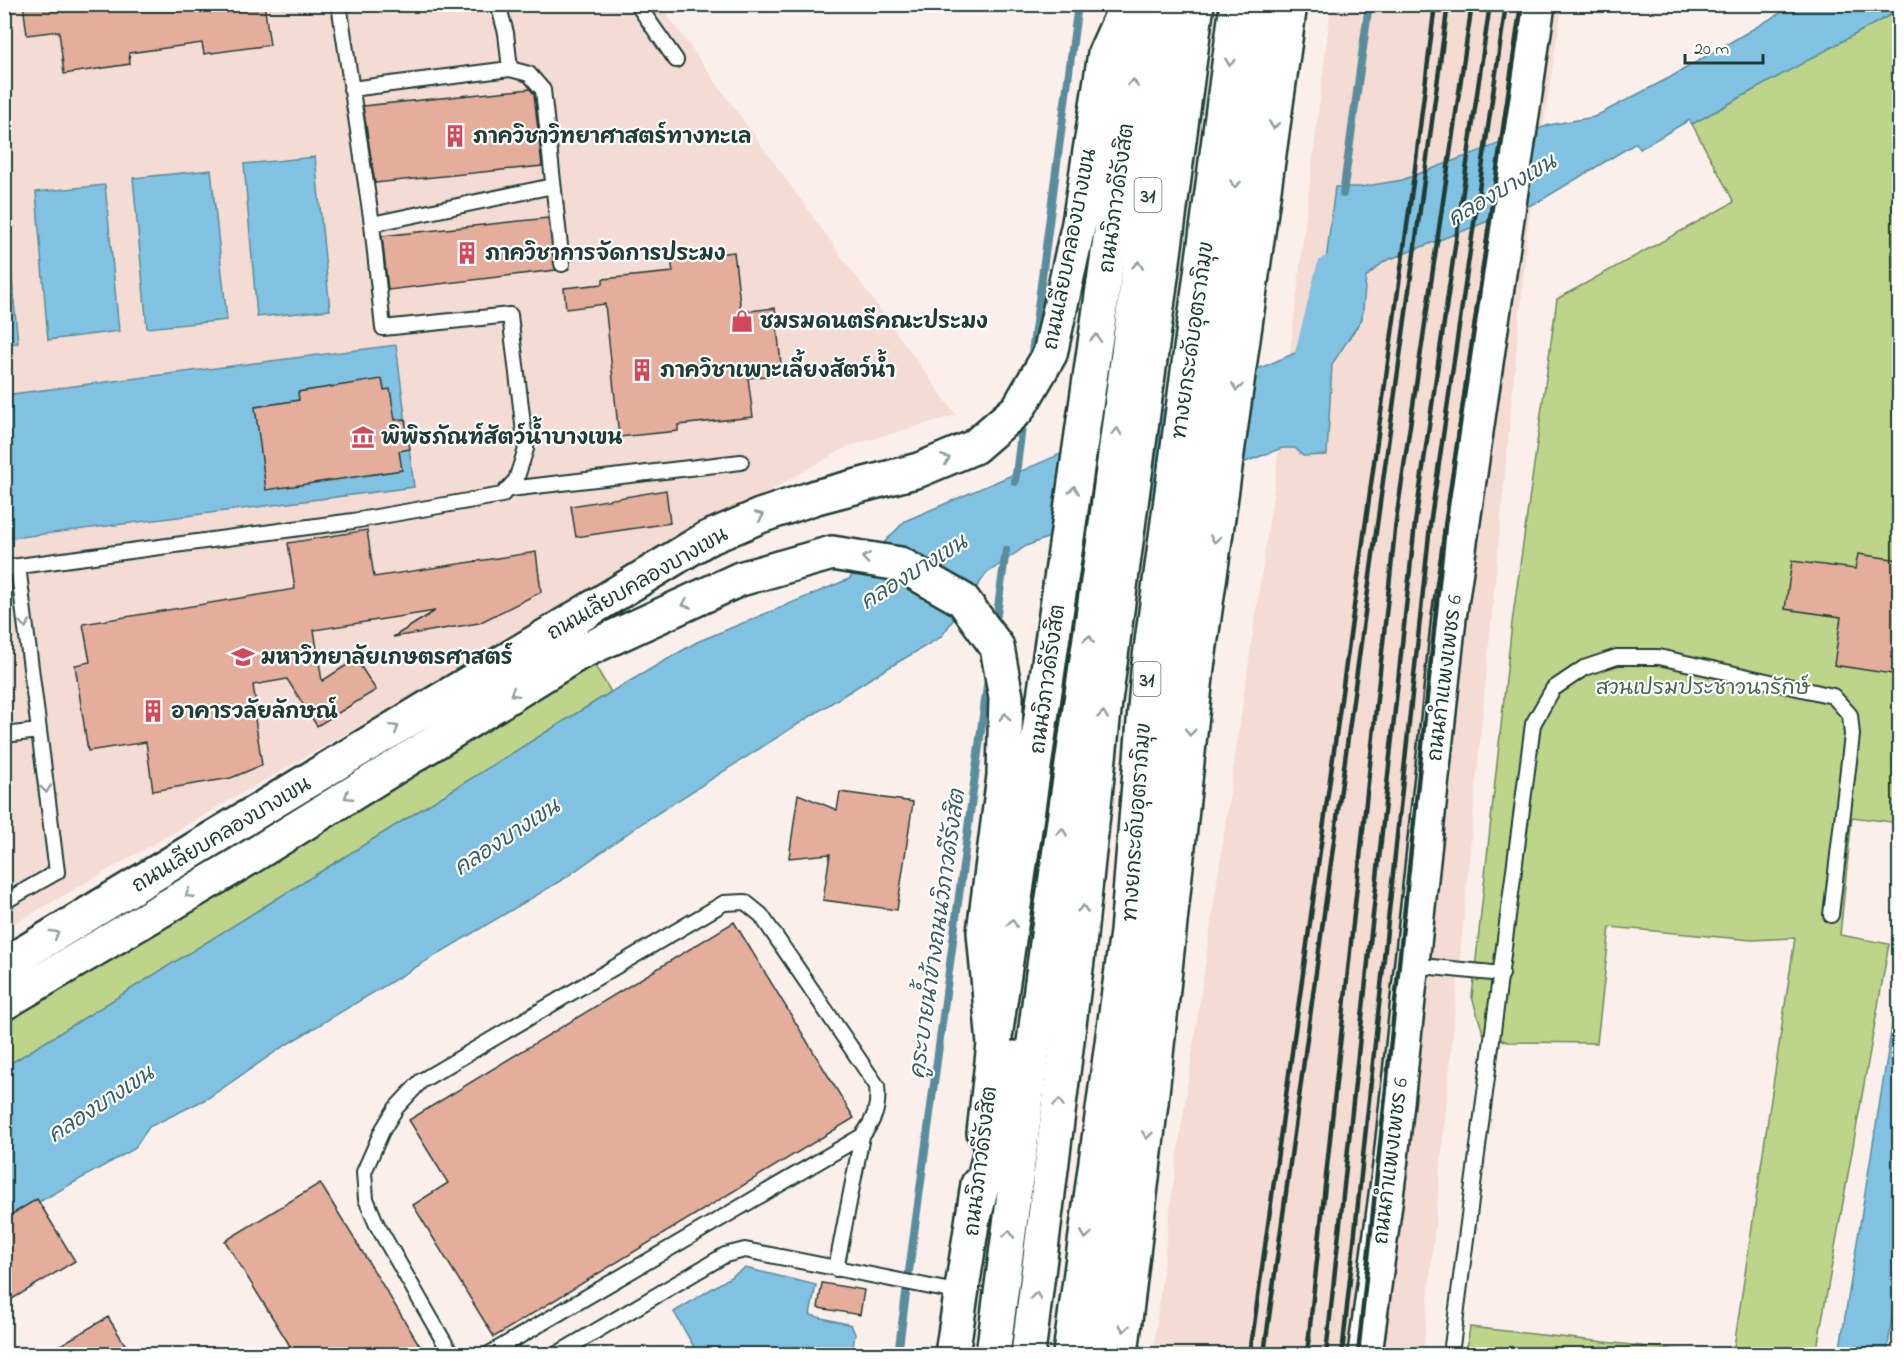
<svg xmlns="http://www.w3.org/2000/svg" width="1904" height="1359" font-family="'Indie Flower','Playpen Sans Thai',sans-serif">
  <rect width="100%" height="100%" fill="#faefeb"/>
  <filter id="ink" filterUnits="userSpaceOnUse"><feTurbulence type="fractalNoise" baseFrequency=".0167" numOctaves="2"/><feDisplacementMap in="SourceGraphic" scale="12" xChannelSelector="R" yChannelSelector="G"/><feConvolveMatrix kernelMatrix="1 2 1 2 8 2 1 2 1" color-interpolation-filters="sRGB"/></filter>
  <g filter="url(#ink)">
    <path fill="#f4dbd3" d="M5,5H660L956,415L848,446L5,929Z
      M1331,5H1562L1528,226L1423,1354H1153L1173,1186L1274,488Z"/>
    <path fill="#bed48a" stroke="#6e885f" stroke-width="1.5" d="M1899,10V823L1852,817L1840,935L1889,944L1816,1354H1733L1795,938L1752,940L1610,927L1597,1043L1508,1042L1483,1033L1472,997L1512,623L1557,299L1734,202L1692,124Z
      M591,659L611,692L5,1067V1015Z
      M1470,1327L1713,1354H1466Z"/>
    <path fill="#81c2e2" stroke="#5a8d9c" stroke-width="1.5" d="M1794,5H1899V10L1692,124L1689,120L1640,149L1636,143L1538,202L1385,261L1366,277L1362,319L1332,364L1327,455L1303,456L1295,448H1282L1026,546L986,574L941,637L871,678L642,823L565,878L284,1046L208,1098L149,1127L134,1149L5,1221V1067L611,692L697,642L849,579L905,521L1316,344L1335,187H1361L1402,180L1549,125L1594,117L1669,78Z
      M315,157L330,310L257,317L244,164Z
      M211,170L227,320L147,328L133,178Z
      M105,185L119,331L48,340L36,192Z
      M4,197L18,343L5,344H4Z
      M396,345L414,487L5,539L4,395Z
      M1899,983L1900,1257L1887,1354H1839Z
      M745,1268L816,1285L810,1315L851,1325L855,1334L852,1354H698L674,1312Z"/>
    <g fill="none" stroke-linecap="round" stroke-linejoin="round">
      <path stroke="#5a8d9c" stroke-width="8" d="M1343,194L1369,4
        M1031,360L1078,4
        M1015,482L1023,419
        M995,628L1006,550
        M898,1354L988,678"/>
      <path stroke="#81c2e2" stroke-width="27" d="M1302,380L1330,269"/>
    </g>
    <path fill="#e5ad9c" stroke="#1f3d34" stroke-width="1.5" d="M23,4H264L270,45L204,54L202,43L129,53L130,64L64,74L59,31L27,35Z
      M530,89L534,94L542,166L375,183L363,106Z
      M548,218L556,270L388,290L382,236Z
      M734,252L741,312L775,308L782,374L748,378L753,417L678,425V431L619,437L605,304L566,309L564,288L603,284V279L673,272L671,259Z
      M382,379L384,390L390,389L395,420L405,419L410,449L399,451L402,470L266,490L255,407L299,400L298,392Z
      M666,490L670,523L576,537L571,506Z
      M367,530L374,577L536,552L541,592L479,623L393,637L435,611L314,630L322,681L356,659L376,690L317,726L287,679L253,685L257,711L254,712L262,765L231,778L153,791L146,742L88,751L75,665L90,662L83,624L295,589L288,543Z
      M1858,554L1899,560V621L1892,674L1834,665L1841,617L1785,609L1792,561L1855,569Z
      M840,792L913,802L897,910L823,900L830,854L789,858L798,794L837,810Z
      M734,922L854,1118L494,1337L413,1205L448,1183L409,1120Z
      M320,1183L425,1354H295L225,1241Z
      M37,1199L75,1261L4,1304V1219Z
      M822,1283L864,1290L860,1315L818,1308Z
      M108,1317L131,1354H45Z"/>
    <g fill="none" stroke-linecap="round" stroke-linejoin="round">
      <g stroke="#1f3d34" stroke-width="18">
        <path id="service" d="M498,4L506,33L510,69
          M637,4L676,60
          M351,89L510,69L529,74L543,90L562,264
          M372,224L553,186
          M510,489L741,462
          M4,568L353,521L502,495L516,480L526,449L510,315L383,328L372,224L339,4
          M4,735L39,731
          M4,902L57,872L18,566
          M1412,965L1502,974
          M836,1269L862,1136
          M451,1354L377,1225L366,1199L364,1172L382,1131L396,1108L421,1081L724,903L745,902L761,915L877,1086C879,1107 875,1119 862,1136L489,1354
          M557,1354L725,1255L745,1250L961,1293
          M1451,1354L1533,724L1553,689L1584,668L1617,657H1659L1833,696L1850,715L1852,735L1831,915"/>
      </g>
      <g stroke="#1f3d34" stroke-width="38">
        <path id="tertiary" d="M1365,1354L1391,1158L1449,618L1538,4"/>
      </g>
      <g stroke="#1f3d34" stroke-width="38">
        <path id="secondary" d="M4,965L706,539L760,516L816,497L919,470L974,447L1018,409L1050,354L1079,223L1105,53L1127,4
          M4,1003L239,864L577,654L740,579L832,553L900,564L963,600L997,647L1006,697L1004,776L984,932L994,1044
          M984,1133L994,1044L1144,4
          M952,1354L978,1184
          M1121,1354L1151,1102L1197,667L1290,4"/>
      </g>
      <g stroke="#1f3d34" stroke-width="38">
        <path id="trunk" d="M1151,1102V1023
          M975,1214L1014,1058
          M993,1354L1051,913L1105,532L1173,4
          M1093,1354L1152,862L1166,664L1224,252L1264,4"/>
      </g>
      <g stroke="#1f3d34" stroke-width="38">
        <path id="motorway" d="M1028,1354L1080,936L1105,701L1197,4
          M1070,1354L1127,932L1148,672L1237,4"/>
      </g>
      <use href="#service" stroke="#fff" stroke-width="14"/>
      <use href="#tertiary" stroke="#fff" stroke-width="33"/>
      <use href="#secondary" stroke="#fff" stroke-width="33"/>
      <use href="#trunk" stroke="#fff" stroke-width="33"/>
      <use href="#motorway" stroke="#fff" stroke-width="33"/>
      <path stroke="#1f3d34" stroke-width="4.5" d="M1250,1354L1415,168L1435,4
        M1264,1354L1448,4
        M1307,1354L1396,521L1472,4
        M1326,1354L1415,523L1490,4
        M1342,1354L1430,525L1506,4
        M1358,1354L1445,526L1522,4"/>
    </g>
    <defs><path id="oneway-chevron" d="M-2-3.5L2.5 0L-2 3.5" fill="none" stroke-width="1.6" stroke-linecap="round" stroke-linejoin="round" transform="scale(1.5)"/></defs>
    <g stroke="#8f9e9a">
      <use href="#oneway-chevron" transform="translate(1230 62) rotate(98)"/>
      <use href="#oneway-chevron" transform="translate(1133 83) rotate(-82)"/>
      <use href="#oneway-chevron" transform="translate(1274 125) rotate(98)"/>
      <use href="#oneway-chevron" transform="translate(1235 184) rotate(99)"/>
      <use href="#oneway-chevron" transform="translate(1138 265) rotate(-83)"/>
      <use href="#oneway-chevron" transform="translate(1096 338) rotate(-82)"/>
      <use href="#oneway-chevron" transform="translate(1237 387) rotate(98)"/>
      <use href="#oneway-chevron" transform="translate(1117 432) rotate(-83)"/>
      <use href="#oneway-chevron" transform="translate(946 459) rotate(-22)"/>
      <use href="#oneway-chevron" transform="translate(1074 490) rotate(-82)"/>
      <use href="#oneway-chevron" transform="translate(760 516) rotate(-21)"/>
      <use href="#oneway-chevron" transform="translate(1215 539) rotate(98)"/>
      <use href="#oneway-chevron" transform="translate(866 558) rotate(-171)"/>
      <use href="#oneway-chevron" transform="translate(686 604) rotate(156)"/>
      <use href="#oneway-chevron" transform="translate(25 624) rotate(83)"/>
      <use href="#oneway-chevron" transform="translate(1089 639) rotate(-81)"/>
      <use href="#oneway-chevron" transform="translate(514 693) rotate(148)"/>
      <use href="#oneway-chevron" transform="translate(1103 715) rotate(-84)"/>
      <use href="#oneway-chevron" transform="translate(1005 717) rotate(-88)"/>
      <use href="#oneway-chevron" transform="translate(395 728) rotate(-32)"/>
      <use href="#oneway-chevron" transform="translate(1190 732) rotate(96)"/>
      <use href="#oneway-chevron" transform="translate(46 789) rotate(83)"/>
      <use href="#oneway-chevron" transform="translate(348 796) rotate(148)"/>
      <use href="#oneway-chevron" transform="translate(1062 832) rotate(-82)"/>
      <use href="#oneway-chevron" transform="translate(189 894) rotate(149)"/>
      <use href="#oneway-chevron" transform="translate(1083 909) rotate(-84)"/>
      <use href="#oneway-chevron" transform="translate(1012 923) rotate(-82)"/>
      <use href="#oneway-chevron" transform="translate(55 934) rotate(-31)"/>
      <use href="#oneway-chevron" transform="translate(1059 1103) rotate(-83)"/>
      <use href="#oneway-chevron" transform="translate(1147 1135) rotate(97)"/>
      <use href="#oneway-chevron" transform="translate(1009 1234) rotate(-83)"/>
      <use href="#oneway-chevron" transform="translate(1086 1235) rotate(98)"/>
      <use href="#oneway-chevron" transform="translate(1036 1296) rotate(-83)"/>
      <use href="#oneway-chevron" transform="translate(1124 1328) rotate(97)"/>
    </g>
  </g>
  <defs>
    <g id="building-bare" transform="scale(1.8)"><path d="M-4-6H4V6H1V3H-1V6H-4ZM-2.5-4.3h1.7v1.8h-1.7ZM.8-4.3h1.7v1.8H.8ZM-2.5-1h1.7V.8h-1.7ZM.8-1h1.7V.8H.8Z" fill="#d1495b" stroke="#fff" stroke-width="2.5" paint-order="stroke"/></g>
    <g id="shop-bare" transform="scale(1.8)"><path d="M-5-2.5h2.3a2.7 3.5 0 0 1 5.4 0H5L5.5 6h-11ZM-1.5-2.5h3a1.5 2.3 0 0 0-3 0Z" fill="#d1495b" stroke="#fff" stroke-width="2.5" paint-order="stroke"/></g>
    <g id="museum-bare" transform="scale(1.8)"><path d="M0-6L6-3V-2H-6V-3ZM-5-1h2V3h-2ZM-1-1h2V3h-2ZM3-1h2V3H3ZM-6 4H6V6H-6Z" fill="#d1495b" stroke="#fff" stroke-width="2.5" paint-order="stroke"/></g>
    <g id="university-bare" transform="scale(1.8)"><path d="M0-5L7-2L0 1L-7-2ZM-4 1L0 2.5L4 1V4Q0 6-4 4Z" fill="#d1495b" stroke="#fff" stroke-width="2.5" paint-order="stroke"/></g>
  </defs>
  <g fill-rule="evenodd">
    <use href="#building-bare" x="455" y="136"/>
    <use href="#building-bare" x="467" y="253"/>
    <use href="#shop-bare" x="742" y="321"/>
    <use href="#building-bare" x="642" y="370"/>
    <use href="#museum-bare" x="363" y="437"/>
    <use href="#university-bare" x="243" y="657"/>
    <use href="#building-bare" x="153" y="711"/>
  </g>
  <g text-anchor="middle" stroke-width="4.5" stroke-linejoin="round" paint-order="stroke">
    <g fill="#fff" stroke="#627771" stroke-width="1.5">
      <rect x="1134.5" y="178" width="27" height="34" rx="4.5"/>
      <rect x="1133.5" y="662" width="27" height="34" rx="4.5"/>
    </g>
    <g font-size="20" font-weight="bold" fill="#1f3d34">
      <text x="1148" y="202">31</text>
      <text x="1147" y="686">31</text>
    </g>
    <g font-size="21" font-weight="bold" fill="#1f3d34" stroke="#fff" text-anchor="start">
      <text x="473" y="143">ภาควิชาวิทยาศาสตร์ทางทะเล</text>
      <text x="485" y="260">ภาควิชาการจัดการประมง</text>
      <text x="760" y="328">ชมรมดนตรีคณะประมง</text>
      <text x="660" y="377">ภาควิชาเพาะเลี้ยงสัตว์น้ำ</text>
      <text x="381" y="444">พิพิธภัณฑ์สัตว์น้ำบางเขน</text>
      <text x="261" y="664">มหาวิทยาลัยเกษตรศาสตร์</text>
      <text x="171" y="718">อาคารวลัยลักษณ์</text>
    </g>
    <g font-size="21" fill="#1f3d34" stroke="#fff">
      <text transform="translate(1116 198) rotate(-82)" y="7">ถนนวิภาวดีรังสิต</text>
      <text transform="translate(1069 249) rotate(-79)" y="7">ถนนเลียบคลองบางเขน</text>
      <text transform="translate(1192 340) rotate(-82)" y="7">ทางยกระดับอุตราภิมุข</text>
      <text transform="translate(637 583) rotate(-30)" y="7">ถนนเลียบคลองบางเขน</text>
      <text transform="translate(1444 678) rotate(-83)" y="7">ถนนกำแพงเพชร 6</text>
      <text transform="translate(1047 679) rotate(-82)" y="7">ถนนวิภาวดีรังสิต</text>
      <text transform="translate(1136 822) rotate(-86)" y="7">ทางยกระดับอุตราภิมุข</text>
      <text transform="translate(221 834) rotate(-31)" y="7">ถนนเลียบคลองบางเขน</text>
      <text transform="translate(980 1161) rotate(-83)" y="7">ถนนวิภาวดีรังสิต</text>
      <text transform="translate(1390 1161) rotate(-83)" y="7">ถนนกำแพงเพชร 6</text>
    </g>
    <g font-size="21" fill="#47634a" stroke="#fff">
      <text x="1703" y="694">สวนเปรมประชาวนารักษ์</text>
    </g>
    <g font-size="22" font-style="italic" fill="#385e60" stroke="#fff">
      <text transform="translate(1501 189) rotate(-30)" y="8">คลองบางเขน</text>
      <text transform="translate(913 571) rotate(-32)" y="8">คลองบางเขน</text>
      <text transform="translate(506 836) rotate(-33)" y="8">คลองบางเขน</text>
      <text transform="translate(936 934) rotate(-82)" y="8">คูระบายน้ำข้างถนนวิภาวดีรังสิต</text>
      <text transform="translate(100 1103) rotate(-33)" y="8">คลองบางเขน</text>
    </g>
  </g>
  <rect width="1904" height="1359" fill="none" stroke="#fff" stroke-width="24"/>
  <rect x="12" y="12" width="1880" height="1335" fill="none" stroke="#1f3d34" stroke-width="2" filter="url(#ink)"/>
  <path d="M1685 54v9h78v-9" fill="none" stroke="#1f3d34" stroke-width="3"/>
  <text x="1694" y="54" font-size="18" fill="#1f3d34" stroke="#ffffff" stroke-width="4.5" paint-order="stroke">20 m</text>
</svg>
